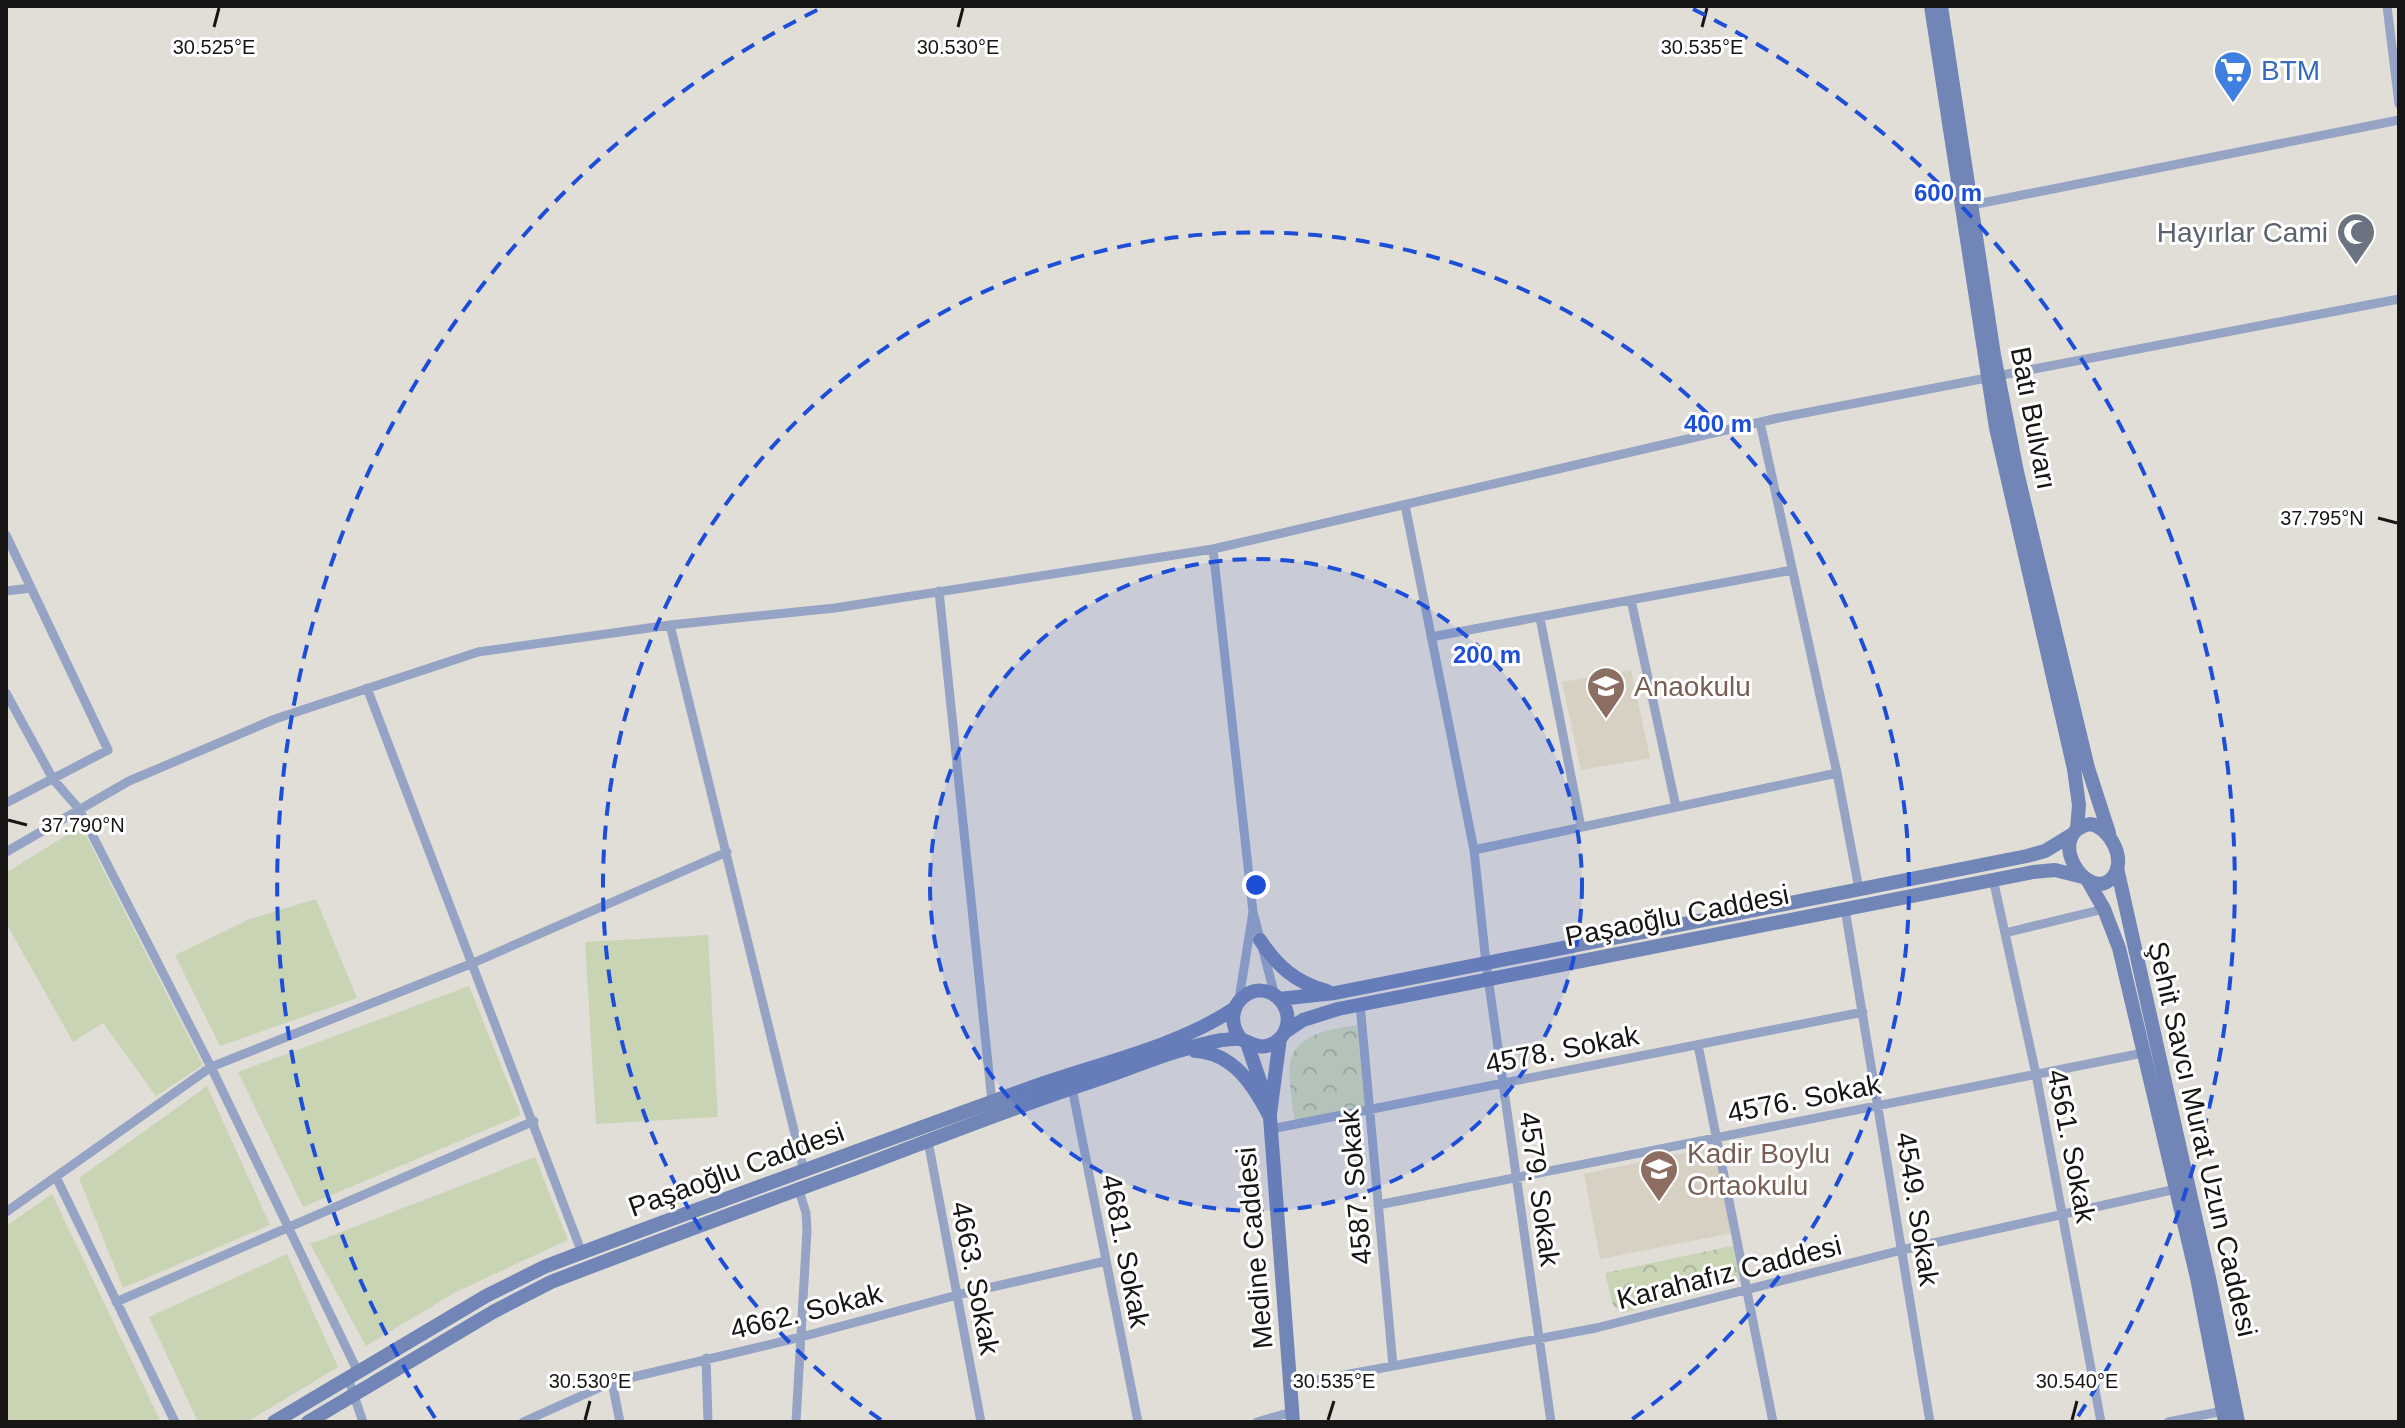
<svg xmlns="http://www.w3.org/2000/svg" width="2405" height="1428" font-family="Helvetica,sans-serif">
  <defs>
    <pattern id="park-crowns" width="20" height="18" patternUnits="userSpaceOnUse" patternTransform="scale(2)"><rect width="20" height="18" fill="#c9d4b5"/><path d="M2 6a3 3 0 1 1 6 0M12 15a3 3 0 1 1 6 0" fill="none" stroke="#acb59b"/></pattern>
  </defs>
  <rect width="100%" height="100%" fill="#e1ded8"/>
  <path fill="#d7d1c4" d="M1631,670L1650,758L1581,770L1562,682Z
    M1711,1147L1720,1153L1733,1233L1600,1259L1584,1174Z"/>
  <path fill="#c9d4b5" d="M81,826L203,1065L156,1096L103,1023L73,1042L6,923V873Z
    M316,899L357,998L220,1046L175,955L250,919Z
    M708,935L718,1117L596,1124L585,942Z
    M469,986L521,1115L303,1207L238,1072Z
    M207,1086L270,1225L123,1288L79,1178Z
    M535,1157L568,1240L456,1292L366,1346L310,1244Z
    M52,1194L161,1422H6V1226Z
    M287,1254L338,1367L247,1422H198L149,1317Z"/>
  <path fill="url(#park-crowns)" d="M1357,1025L1365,1108L1295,1123C1285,1055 1281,1036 1357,1025Z
    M1736,1245L1747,1279L1623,1313L1613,1305L1605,1273Z"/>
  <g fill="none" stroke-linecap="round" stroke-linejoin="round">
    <path stroke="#95a3c4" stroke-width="9" d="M2387,6L2399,104
      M1972,205L2399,120
      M1760,422L1837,773L1859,889
      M1405,505L1474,850L1486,963L1551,1422
      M6,535L108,750L6,803
      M1213,549L1253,912
      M6,591L31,588
      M939,591L992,1102
      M1631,600L1676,807
      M1540,618L1581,827
      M670,625L804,1171
      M1431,637L1792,570
      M367,688L582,1253
      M6,693L53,779L79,809L211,1067L473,963L727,852
      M1474,850L1837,773
      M6,852L129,781L275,719L478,652L670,625L835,608L1213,549L1778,418L2399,299
      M1993,879L2036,1074L2101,1422
      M1845,909L1930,1422
      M2005,933L2104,909
      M1239,999L1253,912L1275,996
      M1360,1004L1393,1366
      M1698,1045L1773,1422
      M1072,1088L1138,1422
      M1271,1129L1863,1012
      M928,1141L981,1422
      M56,1177L175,1422
      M1378,1205L2143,1053
      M6,1212L211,1067L358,1372
      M116,1302L534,1121
      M706,1358L708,1422
      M348,1378L363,1422
      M612,1382L620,1422
      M1291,1385L1596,1328L1902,1250L2176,1189
      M523,1422L612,1382L801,1337L957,1295L1106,1261
      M796,1422L807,1230L806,1213L798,1187
      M1257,1422L1292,1412
      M2168,1422L2223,1411"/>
    <path stroke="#7185b6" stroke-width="14" d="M1931,6L1996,428L2074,769L2079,805L2077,829
      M1941,6L1994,355L2017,472L2088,768L2109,833
      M2090,824C2110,827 2128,861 2112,878C2087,904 2043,834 2090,824Z
      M2117,868L2209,1278L2238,1422
      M2088,881L2104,909L2119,948L2197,1278L2225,1422
      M1260,940C1277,966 1296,983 1327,991
      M1279,999L1335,993L2027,856L2045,851L2073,834
      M1285,1032L1303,1020L1338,1009L2033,872L2055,870L2083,877
      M1247,1043L1265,1096
      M1195,1051C1234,1053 1254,1086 1270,1117L1293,1422
      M1270,1114L1280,1038
      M274,1422L486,1296L544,1267C704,1206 866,1148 1027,1089C1095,1064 1176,1048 1235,1008
      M308,1422L493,1312L551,1282C654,1242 758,1204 862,1166C936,1138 1009,1109 1084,1084C1128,1070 1177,1048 1222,1040C1227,1040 1235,1038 1240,1039C1252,1043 1260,1051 1274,1043C1289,1034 1292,1015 1281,1001C1257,973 1216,1007 1241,1039"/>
  </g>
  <path fill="none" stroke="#171614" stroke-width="3" d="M214,27L219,8M958,27L963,8M1702,27L1707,8M2378,518L2397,523M8,820L27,825M585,1420L590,1401M1328,1420L1334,1401M2072,1420L2077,1401"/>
  <circle cx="1256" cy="885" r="326" fill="#1d4ed8" fill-opacity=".12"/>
  <g fill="none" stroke="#1d4ed8" stroke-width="4" stroke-dasharray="14 10">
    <circle cx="1256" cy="885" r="326"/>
    <path d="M881 1420A653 653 0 1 1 1631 1420"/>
    <path d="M435 1418A979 979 0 0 1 819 9M1693 9A979 979 0 0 1 2077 1418"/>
  </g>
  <defs>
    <g id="supermarket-pin" transform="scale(2)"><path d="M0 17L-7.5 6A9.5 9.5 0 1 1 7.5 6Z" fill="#3f7fe0" stroke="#fff"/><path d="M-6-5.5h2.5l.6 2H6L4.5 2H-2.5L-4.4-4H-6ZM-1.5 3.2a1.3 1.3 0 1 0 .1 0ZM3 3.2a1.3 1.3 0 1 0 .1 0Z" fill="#fff"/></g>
    <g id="mosque-pin" transform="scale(2)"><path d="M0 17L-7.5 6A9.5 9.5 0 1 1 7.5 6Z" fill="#6b7280" stroke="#fff"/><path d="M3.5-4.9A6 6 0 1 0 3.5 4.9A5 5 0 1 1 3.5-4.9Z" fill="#fff"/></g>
    <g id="school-pin" transform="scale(2)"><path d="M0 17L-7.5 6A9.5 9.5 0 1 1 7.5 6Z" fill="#8d6e63" stroke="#fff"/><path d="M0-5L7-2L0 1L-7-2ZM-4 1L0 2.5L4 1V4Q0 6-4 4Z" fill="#fff"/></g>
  </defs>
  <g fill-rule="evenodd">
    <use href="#supermarket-pin" x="2233" y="70"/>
    <use href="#mosque-pin" x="2356" y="232"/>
    <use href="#school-pin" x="1606" y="686"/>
    <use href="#school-pin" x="1659" y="1169"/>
  </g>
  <g text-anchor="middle" stroke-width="6" stroke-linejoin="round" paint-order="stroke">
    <g font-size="28" fill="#366cbe" stroke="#fff" text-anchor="start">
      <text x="2261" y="80">BTM</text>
    </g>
    <g font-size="28" fill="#5b616d" stroke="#fff" text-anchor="end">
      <text x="2328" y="242">Hayırlar Cami</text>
    </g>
    <g font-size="28" fill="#171614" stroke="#fff">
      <text transform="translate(2034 418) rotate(79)" y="10">Batı Bulvarı</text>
      <text transform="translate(1677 915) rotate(-11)" y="10">Paşaoğlu Caddesi</text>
      <text transform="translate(1562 1049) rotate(-11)" y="10">4578. Sokak</text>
      <text transform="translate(1804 1098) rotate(-11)" y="10">4576. Sokak</text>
      <text transform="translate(2203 1139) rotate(77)" y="10">Şehit Savcı Murat Uzun Caddesi</text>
      <text transform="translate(2072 1146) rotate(79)" y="10">4561. Sokak</text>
      <text transform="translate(736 1169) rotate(-20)" y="10">Paşaoğlu Caddesi</text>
      <text transform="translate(1355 1187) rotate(-95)" y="10">4587. Sokak</text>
      <text transform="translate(1540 1189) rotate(82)" y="10">4579. Sokak</text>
      <text transform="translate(1918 1209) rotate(81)" y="10">4549. Sokak</text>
      <text transform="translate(1254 1248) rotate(-95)" y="10">Medine Caddesi</text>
      <text transform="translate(1126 1251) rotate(79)" y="10">4681. Sokak</text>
      <text transform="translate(1729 1272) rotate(-14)" y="10">Karahafız Caddesi</text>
      <text transform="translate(976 1278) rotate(79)" y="10">4663. Sokak</text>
      <text transform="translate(806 1311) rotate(-14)" y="10">4662. Sokak</text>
    </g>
    <g font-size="28" fill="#785e54" stroke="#fff" text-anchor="start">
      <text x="1634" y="696">Anaokulu</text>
      <text x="1687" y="1163">Kadir Boylu<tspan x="1687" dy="32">Ortaokulu</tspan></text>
    </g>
  </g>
  <g font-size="20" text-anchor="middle" fill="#171614" stroke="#fff" stroke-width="6" stroke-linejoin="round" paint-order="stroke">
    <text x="214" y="54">30.525°E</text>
    <text x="958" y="54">30.530°E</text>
    <text x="1702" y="54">30.535°E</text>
    <text x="2322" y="525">37.795°N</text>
    <text x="83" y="832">37.790°N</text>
    <text x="590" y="1388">30.530°E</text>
    <text x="1334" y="1388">30.535°E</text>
    <text x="2077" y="1388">30.540°E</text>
  </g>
  <circle cx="1256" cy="885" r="12" fill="#1d4ed8" stroke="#fff" stroke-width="4"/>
  <g font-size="24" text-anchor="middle" font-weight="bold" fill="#1d4ed8" stroke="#fff" stroke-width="6" stroke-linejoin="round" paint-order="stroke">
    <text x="1948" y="201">600 m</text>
    <text x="1718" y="432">400 m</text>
    <text x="1487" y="663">200 m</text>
  </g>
  <rect width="2405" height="1428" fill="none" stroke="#171614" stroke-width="16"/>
</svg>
